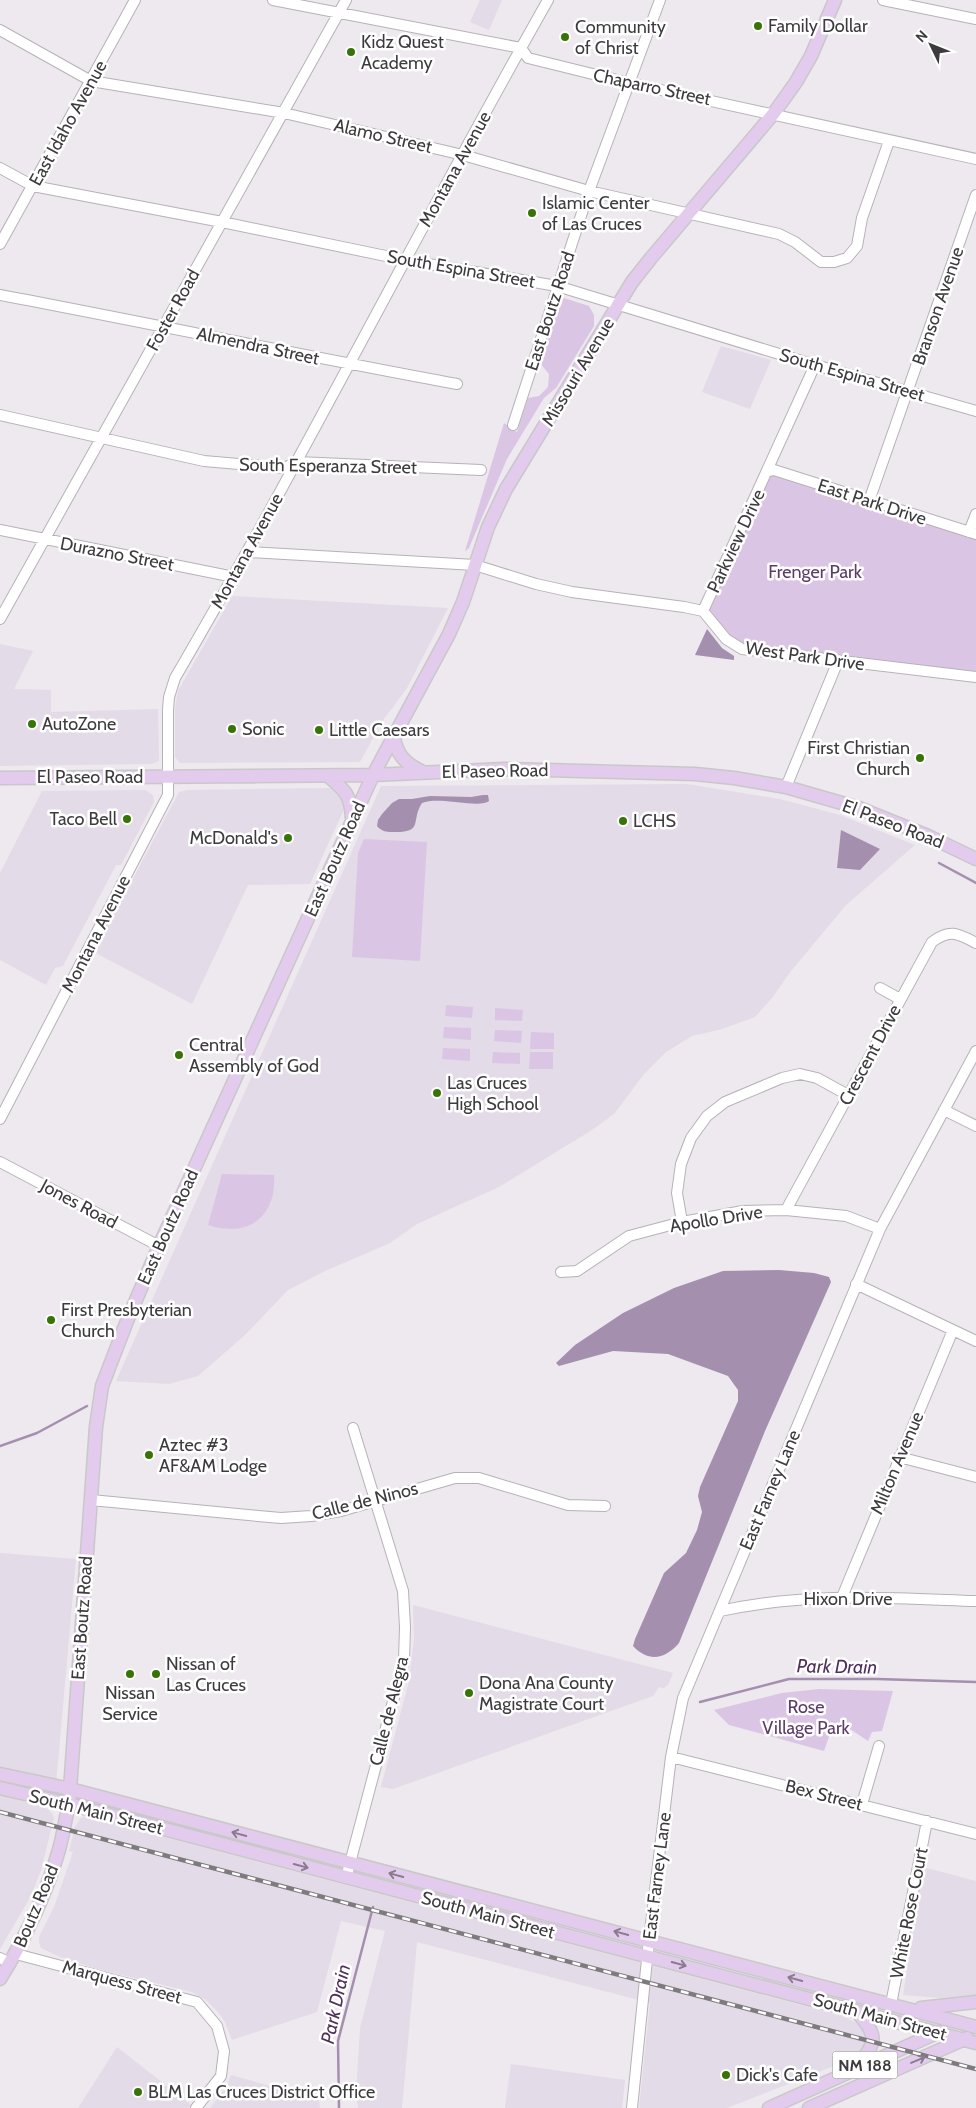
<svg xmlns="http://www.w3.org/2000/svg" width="976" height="2108" font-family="Cabin,sans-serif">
  <rect width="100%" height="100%" fill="#ede9ef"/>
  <path fill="#e3dbe7" d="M480,0H502L489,30L470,22Z
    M721,346L771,360L750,409L702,392Z
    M232,596L448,608L407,688L381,723L360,762L180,763L175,757V708L178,691Z
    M0,644L33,651L14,689L51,690V712L158,709L159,761L152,764L0,766Z
    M687,784L780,799L840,815L915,845L846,905L791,971L772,998L755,1017L722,1029L692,1036L666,1052L644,1074L615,1113L592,1130L499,1187L417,1224L390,1243L325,1271L288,1290L245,1335L198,1376L169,1384L116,1381L381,786Z
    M330,788L336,790L346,805L310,884L248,885L192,1004L94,952L179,792L187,790Z
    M145,790L153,795L154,802L121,865H116L63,966L55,968L46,985L0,960V873L42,791Z
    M0,1553L76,1559L56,1785L0,1770Z
    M413,1605L512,1631L673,1673L668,1685L664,1688L659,1687L653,1696L393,1789L381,1787L409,1681L414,1639Z
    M0,1795L45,1807L52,1813L54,1818L41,1870L31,1896L0,1949Z
    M85,1816L842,2016L860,2024L868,2035L863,2052L854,2058L727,2108H639L650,2003L417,1942L402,2108H358L356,2093L360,2028L385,1931L341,1921L317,2012L232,2040L225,2022L218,2012L205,1999L192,1992L97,1969L60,1957L41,1948L39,1943V1937L54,1907L73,1852L69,1851L75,1827L80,1819Z
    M923,1867L976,1881V1995L940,1998L903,1995Z
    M117,2047L191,2105L188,2108H78Z
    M511,2064L625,2080L622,2108H505Z
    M231,2075L319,2100L320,2108H210L226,2088Z"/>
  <path fill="#dbc5e5" d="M564,298L589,306L594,315V326L556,388L544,398L507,459L469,548L465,551L504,423L517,432L528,398L539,396L548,387L549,374L539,362L559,303Z
    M768,471L976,533V676L742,649L703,611Z
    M364,839L427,842L420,961L352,957L358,853Z
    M446,1005L473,1007L472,1018L445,1016Z
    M495,1008L523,1010L522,1021L495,1020Z
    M444,1027L471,1028V1040L443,1038Z
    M495,1030L522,1031L521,1043L494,1041Z
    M531,1032L554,1033V1049H530Z
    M443,1048L470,1049V1061L442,1059Z
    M493,1052L520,1053V1064L492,1063Z
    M530,1052H553V1069H529Z
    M222,1174L274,1175C277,1217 248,1238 208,1225Z
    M819,1689L893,1691L882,1731L872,1732L868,1741L850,1729L833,1725L824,1751L729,1725L714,1710L782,1693Z"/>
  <path fill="#a58fae" d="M707,629L722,648L734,656V660L695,655Z
    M483,795H488L489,801C479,809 440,796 422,803C410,821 425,833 392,832C386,832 381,831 377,826L378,820L382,814L392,803L399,799H412L430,796L471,797Z
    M841,830L880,849L860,870L837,868Z
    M779,1270L814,1273L829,1277L831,1282L765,1431L679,1643C665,1659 649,1663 633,1646L635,1639L664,1573L686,1553L697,1530L702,1512L698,1496L700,1487L738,1401V1390L728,1376L668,1354L613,1351L559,1366L556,1363L575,1345L623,1313L674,1288L723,1271Z"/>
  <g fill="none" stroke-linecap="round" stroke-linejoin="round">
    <path stroke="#a58fae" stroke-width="2.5" d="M939,863L976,883
      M0,1446L37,1433L87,1406
      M700,1702L789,1679H877L976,1682
      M339,2108L338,2041L373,1907"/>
    <g stroke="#b6b2b7" stroke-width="12">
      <path id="minor" d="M273,0L521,48L528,58L629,83L976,159
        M883,0L976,19
        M0,30L91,81L284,113L463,155L589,191L779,234L795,242L821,262H834L847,258L857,246L862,218L889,141
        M0,168L33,186L222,222L405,260L557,286L815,365L976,411
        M0,244L135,0
        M0,295C153,324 305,356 457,384
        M0,415L204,461L284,468L297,462L481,470
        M513,425L589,191L660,0
        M768,471L774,470L976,534
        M869,501L976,195
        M0,530L234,577
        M969,532L976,514
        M248,552L475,565L536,584L572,592L684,607L703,611L726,639L742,649L976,677
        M703,611L815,365
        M0,619L346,0
        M786,787L838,661
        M880,988L900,999
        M944,1110L976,1126
        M0,1119L168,795V710L169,697L175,678C305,455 421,224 548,0
        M0,1162L159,1246
        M786,1210L932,942C950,929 957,933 976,943
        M682,1222L677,1193L681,1164L691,1138L707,1116L725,1102L782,1078L800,1074L817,1078L848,1095
        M561,1272L577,1271L629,1236L682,1222L743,1211L786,1210L846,1216L880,1229
        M856,1284L976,1341
        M899,1457L976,1477
        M91,1500L258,1516L281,1518L311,1516L341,1511L455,1478H479L568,1505L605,1506
        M842,1597L953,1330
        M720,1611C807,1592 888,1598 976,1601
        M671,1757L976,1834
        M862,1804L879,1746
        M346,1878L404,1660L405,1627L403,1591L353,1428
        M16,1954L197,2002L217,2026L224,2051L221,2076L196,2108
        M0,1958L10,1963
        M891,2004L927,1821
        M632,2108L649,1940L671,1757L683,1698L880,1229L976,1051"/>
    </g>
    <g stroke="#c9c8c9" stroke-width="15">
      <path id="major" d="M394,736C396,755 406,764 423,772
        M328,776C345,790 351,795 352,819
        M0,778L373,775L505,769L695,774L734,778L786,787L859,808L928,836L976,859
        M0,1774L70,1789L976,2027
        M0,1788L69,1804L976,2043
        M0,1979C24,1940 45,1897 58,1853C63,1837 65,1820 69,1804L96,1427L102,1386L127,1321L159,1246L373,775L449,634L463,602L488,527L506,489L632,282L651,258L774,113L796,82L811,56L835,0
        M921,2008L976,2002
        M856,2011C878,2035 878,2042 856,2067
        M769,2108L939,2032
        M809,2108L967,2038"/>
    </g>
    <use href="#minor" stroke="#fff" stroke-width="10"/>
    <use href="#major" stroke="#e3cbed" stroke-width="12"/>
    <g stroke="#7e7b7f" stroke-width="4.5">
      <path id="rail" d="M0,1812L976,2069"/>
    </g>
    <use href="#rail" stroke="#fff" stroke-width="2.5" stroke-dasharray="8" stroke-linecap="butt"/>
  </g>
  <defs><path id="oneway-shaft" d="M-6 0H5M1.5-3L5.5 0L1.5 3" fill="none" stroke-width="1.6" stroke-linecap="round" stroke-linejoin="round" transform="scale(1.25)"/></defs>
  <g stroke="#887c8d">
    <use href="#oneway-shaft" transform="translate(239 1834) rotate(-165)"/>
    <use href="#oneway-shaft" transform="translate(301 1866) rotate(15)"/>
    <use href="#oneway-shaft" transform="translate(396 1875) rotate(-165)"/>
    <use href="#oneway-shaft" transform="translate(621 1933) rotate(-165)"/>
    <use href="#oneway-shaft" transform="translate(679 1964) rotate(15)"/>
    <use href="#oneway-shaft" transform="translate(795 1979) rotate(-165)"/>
    <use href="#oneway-shaft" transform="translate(918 2060) rotate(-23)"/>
  </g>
  <g fill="#377305" stroke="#fff" stroke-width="2">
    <circle cx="758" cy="26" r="5"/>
    <circle cx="565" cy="37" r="5"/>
    <circle cx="351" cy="52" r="5"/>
    <circle cx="532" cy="213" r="5"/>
    <circle cx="32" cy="724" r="5"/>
    <circle cx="232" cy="729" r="5"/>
    <circle cx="319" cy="730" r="5"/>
    <circle cx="920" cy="758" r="5"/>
    <circle cx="127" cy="819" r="5"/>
    <circle cx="623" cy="821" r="5"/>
    <circle cx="288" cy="838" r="5"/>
    <circle cx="179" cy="1055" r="5"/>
    <circle cx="437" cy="1093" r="5"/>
    <circle cx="51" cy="1320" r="5"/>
    <circle cx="149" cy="1455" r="5"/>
    <circle cx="130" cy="1674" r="5"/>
    <circle cx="156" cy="1674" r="5"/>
    <circle cx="469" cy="1693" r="5"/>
    <circle cx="726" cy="2075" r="5"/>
    <circle cx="138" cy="2092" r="5"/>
  </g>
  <g text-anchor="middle" stroke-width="5" stroke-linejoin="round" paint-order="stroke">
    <rect fill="#fff" stroke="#777678" stroke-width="1" x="832.5" y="2051.5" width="65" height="27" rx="4"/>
    <g font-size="16" font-weight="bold" fill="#3d3b3e">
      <text x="865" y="2071">NM 188</text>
    </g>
    <g font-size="18" fill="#3d3b3e" stroke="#fff" text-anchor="start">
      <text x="768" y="32">Family Dollar</text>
      <text x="575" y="33">Community<tspan x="575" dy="21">of Christ</tspan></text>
      <text x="361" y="48">Kidz Quest<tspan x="361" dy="21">Academy</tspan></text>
      <text x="542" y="209">Islamic Center<tspan x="542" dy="21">of Las Cruces</tspan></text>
      <text x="42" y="730">AutoZone</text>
      <text x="242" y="735">Sonic</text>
      <text x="329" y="736">Little Caesars</text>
      <text x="910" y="754" text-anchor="end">First Christian<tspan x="910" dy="21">Church</tspan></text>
      <text x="117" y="825" text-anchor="end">Taco Bell</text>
      <text x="633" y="827">LCHS</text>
      <text x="278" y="844" text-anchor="end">McDonald's</text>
      <text x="189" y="1051">Central<tspan x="189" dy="21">Assembly of God</tspan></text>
      <text x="447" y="1089">Las Cruces<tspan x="447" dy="21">High School</tspan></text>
      <text x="61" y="1316">First Presbyterian<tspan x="61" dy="21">Church</tspan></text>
      <text x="159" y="1451">Aztec #3<tspan x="159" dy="21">AF&amp;AM Lodge</tspan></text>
      <text x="166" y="1670">Nissan of<tspan x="166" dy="21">Las Cruces</tspan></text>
      <text x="479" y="1689">Dona Ana County<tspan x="479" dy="21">Magistrate Court</tspan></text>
      <text x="130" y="1699" text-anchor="middle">Nissan<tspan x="130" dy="21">Service</tspan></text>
      <text x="736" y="2081">Dick's Cafe</text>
      <text x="148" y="2098">BLM Las Cruces District Office</text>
    </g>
    <g font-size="18" fill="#3d3b3e" stroke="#fff">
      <text transform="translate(652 87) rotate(12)" y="6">Chaparro Street</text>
      <text transform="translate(68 123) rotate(-61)" y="6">East Idaho Avenue</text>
      <text transform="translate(383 136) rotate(13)" y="6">Alamo Street</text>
      <text transform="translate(455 169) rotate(-61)" y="6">Montana Avenue</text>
      <text transform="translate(461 269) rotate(10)" y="6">South Espina Street</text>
      <text transform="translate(938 306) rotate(-71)" y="6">Branson Avenue</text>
      <text transform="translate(173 310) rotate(-61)" y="6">Foster Road</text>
      <text transform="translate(550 311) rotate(-72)" y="6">East Boutz Road</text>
      <text transform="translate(258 346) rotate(12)" y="6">Almendra Street</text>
      <text transform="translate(578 372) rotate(-59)" y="6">Missouri Avenue</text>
      <text transform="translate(852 375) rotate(16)" y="6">South Espina Street</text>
      <text transform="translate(328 466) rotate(1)" y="6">South Esperanza Street</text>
      <text transform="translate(872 502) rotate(18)" y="6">East Park Drive</text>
      <text transform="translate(736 541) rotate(-65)" y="6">Parkview Drive</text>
      <text transform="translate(247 551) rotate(-61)" y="6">Montana Avenue</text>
      <text transform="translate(117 554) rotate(11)" y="6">Durazno Street</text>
      <text transform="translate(805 656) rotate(8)" y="6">West Park Drive</text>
      <text transform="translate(495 771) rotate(-1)" y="6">El Paseo Road</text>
      <text x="90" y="783">El Paseo Road</text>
      <text transform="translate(893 824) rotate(21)" y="6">El Paseo Road</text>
      <text transform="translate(335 859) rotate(-66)" y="6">East Boutz Road</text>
      <text transform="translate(96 934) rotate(-63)" y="6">Montana Avenue</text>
      <text transform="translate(870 1055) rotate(-62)" y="6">Crescent Drive</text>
      <text transform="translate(79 1204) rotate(28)" y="6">Jones Road</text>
      <text transform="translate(716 1219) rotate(-9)" y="6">Apollo Drive</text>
      <text transform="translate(168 1227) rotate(-66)" y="6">East Boutz Road</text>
      <text transform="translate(897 1463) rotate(-67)" y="6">Milton Avenue</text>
      <text transform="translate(770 1490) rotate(-67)" y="6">East Farney Lane</text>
      <text transform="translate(365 1501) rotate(-14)" y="6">Calle de Ninos</text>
      <text x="848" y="1605">Hixon Drive</text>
      <text transform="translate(82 1618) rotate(-86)" y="6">East Boutz Road</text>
      <text transform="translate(389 1711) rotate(-76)" y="6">Calle de Alegra</text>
      <text transform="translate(824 1795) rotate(14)" y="6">Bex Street</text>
      <text transform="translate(96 1812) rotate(14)" y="6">South Main Street</text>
      <text transform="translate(657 1876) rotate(-83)" y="6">East Farney Lane</text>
      <text transform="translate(36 1906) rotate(-67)" y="6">Boutz Road</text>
      <text transform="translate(909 1913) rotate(-79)" y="6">White Rose Court</text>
      <text transform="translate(488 1915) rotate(15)" y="6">South Main Street</text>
      <text transform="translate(122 1982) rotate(15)" y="6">Marquess Street</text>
      <text transform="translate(880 2017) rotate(15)" y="6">South Main Street</text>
    </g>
    <g font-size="18" fill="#5c3c69" stroke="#fff">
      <text x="815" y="578">Frenger Park</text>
      <text x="806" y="1713">Rose<tspan x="806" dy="21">Village Park</tspan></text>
    </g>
    <g font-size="19" font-style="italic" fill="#50315c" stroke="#fff">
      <text transform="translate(837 1666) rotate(1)" y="7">Park Drain</text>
      <text transform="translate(335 2004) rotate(-78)" y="7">Park Drain</text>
    </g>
  </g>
  <g transform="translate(931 45) rotate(313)" stroke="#ffffff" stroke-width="4" paint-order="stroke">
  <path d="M0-4L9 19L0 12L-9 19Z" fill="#3d3b3e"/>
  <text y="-8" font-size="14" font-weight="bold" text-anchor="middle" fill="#3d3b3e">N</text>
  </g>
</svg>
